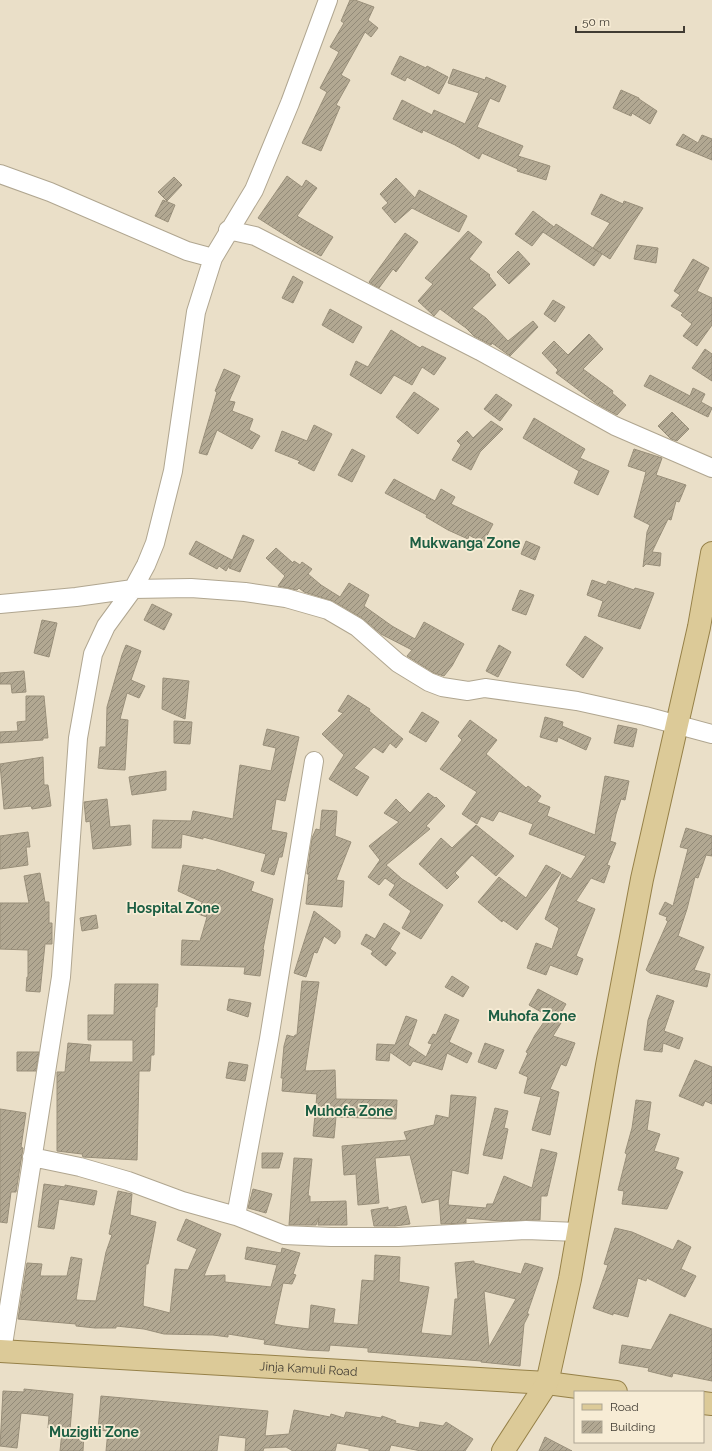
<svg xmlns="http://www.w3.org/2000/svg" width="712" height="1451" font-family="Raleway,sans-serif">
  <defs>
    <pattern id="building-hatch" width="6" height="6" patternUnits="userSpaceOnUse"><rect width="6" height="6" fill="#b2a892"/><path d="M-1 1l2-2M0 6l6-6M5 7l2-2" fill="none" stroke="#928a78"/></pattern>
  </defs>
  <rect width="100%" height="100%" fill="#eadfc8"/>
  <path fill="url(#building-hatch)" stroke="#998f7a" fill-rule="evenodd" d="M350,0H355L374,7L368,20L378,28L371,37L365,32L341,75L350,80L336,105L340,107L321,151L302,143L327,92L320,88L339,52L330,47L344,23L341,21Z
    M400,56L426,68L427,66L448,77L439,94L407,77L405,81L391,74Z
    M453,69L485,80L486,77L506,86L499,102L490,98L477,127L523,146L518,156L550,166L546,180L517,171L518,169L482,153L479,159L455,145L423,130L422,133L393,119L402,100L432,115L434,110L465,124L479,93L448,83Z
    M621,90L639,98V99L657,111L650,124L632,113L631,116L613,108Z
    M683,134L698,143L702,135L712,139V160L676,145Z
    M287,176L302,187L306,180L317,188L297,216L333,237L321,256L302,246L258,218Z
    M174,177L182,185L167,201L158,192Z
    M396,178L415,198L419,190L467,216L459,232L412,208L395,223L382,208L388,203L380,194Z
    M601,194L623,204L624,201L643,208L610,259L593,248L610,223L591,214Z
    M163,200L175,205L168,222L155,216Z
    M533,211L554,227L556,224L602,254L594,266L543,232L532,246L515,234Z
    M468,231L482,242L469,259L490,275L489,276L496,285L472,308L486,318L508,341L533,321L538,327L510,356L492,343L491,345L474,336L466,328L440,309L434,316L418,301L433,284L425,278Z
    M405,233L418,242L396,272L393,269L379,288L370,283L369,282Z
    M637,245L658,248L656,263L634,259Z
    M518,251L530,264L509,284L497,272Z
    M693,259L709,268L697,291L712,298V325L697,346L683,336L692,324L681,315L683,313L671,306L680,295L674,291Z
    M293,276L303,282L293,303L282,298Z
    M553,300L565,307L555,322L544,314Z
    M330,309L362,327L353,343L322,325Z
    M391,330L420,348L422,346L446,358L434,375L422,367L412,385L394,375L381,394L350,375L356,361L368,367Z
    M589,334L603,349L583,369L613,391L612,393L626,405L617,415L597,404L556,373L558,370L542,353L554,341L568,355Z
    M705,349L712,354V381L692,368Z
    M224,369L240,376L229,401L235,402L232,411L253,419L249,430L260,436L252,449L217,430L207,455L199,453L217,392L215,391Z
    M650,375L690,396L693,388L705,394L701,402L712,408L708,417L644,386Z
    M414,392L439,409L418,434L396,417Z
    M496,394L512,405L500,421L484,409Z
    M672,412L689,429L677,441L671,439L658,426Z
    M534,418L585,449L580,458L609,471L598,495L574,483L579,471L523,438Z
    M491,421L503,429L480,452L471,470L452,460L461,445L457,441L467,431L473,438Z
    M314,425L332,434L314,471L298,463L300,461L275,451L282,431L307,441Z
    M352,449L365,456L352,482L338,475Z
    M634,449L662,458L656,475L686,485L679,502L676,501L671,520L668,519L652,552L661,553L660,566L646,564L643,567L647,532L650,525L634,517L646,472L628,466Z
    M394,479L435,501L441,489L455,497L451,504L493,524L483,543L469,535L468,539L448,530L426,517L427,515L385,493Z
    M243,535L254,540L240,572L229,568Z
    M196,541L232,560L226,571L219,566L217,569L189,554Z
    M526,541L540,547L535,560L521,554Z
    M276,548L293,563L294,561L300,565L302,562L312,569L308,574L321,585L340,597L349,583L369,595L364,606L392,626L415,639L424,622L464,644L452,666L444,676L434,673L407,656L412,650L381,634L362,618L333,601L304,592L299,588L297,590L278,586L285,576L266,558Z
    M592,580L606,585L608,581L634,590L635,588L654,593L640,629L598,616L603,601L587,595Z
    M520,590L534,595L526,615L512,610Z
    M152,604L172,614L164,630L144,620Z
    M42,620L57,623L49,657L34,653Z
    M585,636L603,648L583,678L566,665Z
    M126,645L141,651L131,680L145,686L139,698L127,693L120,719L128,720L125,770L106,769L98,768L100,747H106L107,707L122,655Z
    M499,645L511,652L498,677L486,671Z
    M24,671L26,692L12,693L11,684H0V673Z
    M163,678L189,681L185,719L162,709Z
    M348,695L370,709L369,711L403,739L396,748L390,743L383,753L374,747L354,768L369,777L357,796L329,779L344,755L322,734L343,713L338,711Z
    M26,696H44L48,738H43V740L0,743V732L18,731L17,722L26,721Z
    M422,712L439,722L426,742L409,732Z
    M545,717L563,722L562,726L591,738L586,750L558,737L557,742L540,737Z
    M470,720L497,740L486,754L526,788L528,786L541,796L537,802L550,807L547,816L595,835L605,776L629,781L625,800L621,799L616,814L610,841L616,843L607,865L610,866L604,883L591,878L576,901L595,909L576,956L583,959L577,975L550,965L546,975L527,968L536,943L552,949L559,928L545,919L562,874L571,879L586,856L529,834L533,824L499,811L493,821L481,816L477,824L462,814L477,792L440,769L462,740L458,736Z
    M174,721L192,722L190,744L174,743Z
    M618,725L637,729L633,747L614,743Z
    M267,729L299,737L285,801L276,799L271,830L287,833L282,857H279L274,875L261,871L266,854L203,837V839L182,834L181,848H152L153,820L191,821L193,811L233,819L240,765L271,771L276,748L263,745Z
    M43,757L44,785H48L51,806L32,809L31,806L4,809L0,764Z
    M166,771V790L132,795L129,777Z
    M428,793L435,798L436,797L445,806L426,826L430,829L386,865L402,879L443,905L421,939L402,928L411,911L389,895L395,885L385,878L379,885L368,877L380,860L369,846L399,822L384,813L396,799L410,813Z
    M107,799L110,827L130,825L131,845L93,849L90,821L86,822L84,802Z
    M322,810L337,811L335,836L351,842L336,880L344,881L342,907L306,904L309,874H307L312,838L316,829L320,830Z
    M476,825L514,856L496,876L472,855L455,873L459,877L447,889L419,864L441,838L452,848Z
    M686,828L712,836V856L706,855L698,878L695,877L687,909L678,936L704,947L694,970L710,974L707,987L650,973L646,970L668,921L666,920L667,917L659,914L665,902L673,906L688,849L680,847Z
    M28,832L30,847H26L28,865L0,869V836Z
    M183,865L216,871L217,869L254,882L251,891L273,899L263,949L264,950L260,976L244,974L245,967L181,965L182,940L200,941L207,917L198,914L202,902L178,891Z
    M546,865L561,873L517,930L503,920L502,922L478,902L499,877L526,898Z
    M40,873L45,902H49V923H52V944H45L40,992L26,991L27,977H28V950L0,949V903H29L24,876Z
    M314,911L340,931V937L335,944L324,936L317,953L314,952L306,977L294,973Z
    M96,915L98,928L82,931L80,918Z
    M384,923L400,933L390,949L396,953L386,966L371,954L373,951L361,944L366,934L375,939Z
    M452,976L469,987L463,997L445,987Z
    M302,981L319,982L305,1071L335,1070L336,1099L397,1100L396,1119L336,1117L334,1138L313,1136L317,1094L282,1091L283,1078H281L284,1046L287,1035L294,1037L295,1035H297Z
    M115,984H158L157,1007H155L154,1055H151L150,1071H139L137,1160L83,1157L82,1154L57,1151V1072H65L68,1043L91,1045L89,1062H133V1040H88V1015H114Z
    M538,989L566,1004L557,1020L561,1023L553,1036L575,1043L566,1066L561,1064L550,1089L559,1092L550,1135L532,1130L541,1097L524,1093L528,1077L519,1073L528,1053L526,1052L535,1035L548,1016L529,1005Z
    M657,995L674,1001L664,1031L683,1038L679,1049L663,1043L662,1052L644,1050L648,1020Z
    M229,999L251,1003L248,1017L227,1010Z
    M445,1014L459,1020L449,1042L472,1053L467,1063L447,1053L442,1070L413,1061L410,1066L390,1052L389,1061L376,1060L377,1044L395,1045L406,1016L417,1020L408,1045L426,1057L432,1044L428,1043L433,1034L436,1035Z
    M485,1043L504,1050L496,1069L478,1062Z
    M17,1052H39L36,1071H17Z
    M695,1060L712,1067V1104L705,1101L703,1106L679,1096Z
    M229,1062L248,1065L245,1081L226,1078Z
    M451,1095L476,1097L468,1174L452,1170L448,1205L486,1208L487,1204H493L504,1176L532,1188L541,1149L557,1153L547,1196H541L540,1220L500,1221L466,1218V1223L441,1224L439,1199L422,1203L410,1155L375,1158L379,1203L358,1205L356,1174L344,1175L342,1146L407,1140L404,1132L434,1125L436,1115L449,1118Z
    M636,1100L651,1102L647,1130L660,1134L654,1151L679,1158L675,1169L683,1172L667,1209L622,1204L624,1191L618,1190L627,1154L625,1153L632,1128Z
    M495,1108L508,1111L504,1128L508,1129L502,1159L483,1155Z
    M0,1109L26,1113L21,1147L23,1148L16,1192H11L7,1223L0,1222Z
    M262,1153H283L279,1168H262Z
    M294,1158L312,1159L308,1196H310V1202L346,1201L347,1225H318L319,1217L316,1225H289Z
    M44,1184L65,1187V1185L97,1191L94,1205L59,1199L54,1229L38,1227Z
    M253,1189L272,1194L266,1213L248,1208Z
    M118,1191L132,1194L130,1215L156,1222L148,1264H146L143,1306L170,1313L175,1269L188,1270L197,1249L177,1240L186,1219L221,1234L204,1276L225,1275V1282L271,1287L277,1265L245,1259L247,1247L281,1253L282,1248L300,1253L293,1274L296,1275L292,1284L283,1283L279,1301L274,1324L284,1326L309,1329L311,1305L335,1309L333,1323L358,1325L362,1280L374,1281L375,1255L400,1257L399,1282L429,1287L421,1333L452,1336L455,1299H458L455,1263L474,1261V1263L521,1274L525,1263L543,1268L527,1314H529L524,1324L520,1366L481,1362V1361L368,1352V1348L330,1345L329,1351L307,1350L264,1344L265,1340L228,1334V1337L213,1335L164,1334L144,1329L116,1326V1328H95L76,1326V1324L18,1319L27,1263L42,1264L40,1276H67L71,1257L82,1259L76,1300L96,1301L106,1252L112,1235L109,1234ZM484,1291L516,1299L489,1347Z
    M406,1206L410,1224L395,1226H374L371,1210L388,1207V1210Z
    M615,1228L632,1232L673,1250L678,1240L691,1247L681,1269L696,1276L685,1297L647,1278L646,1281L638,1278L628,1317L613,1313V1315L593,1308L608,1265L604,1264Z
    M670,1314L712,1329V1381L673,1373L672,1377L648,1371L649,1368L619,1363L622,1345L651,1350Z
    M24,1389L73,1394L70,1430L48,1428L49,1416L21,1413L17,1448L0,1446L3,1391L24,1392Z
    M101,1396L268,1411L265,1436L289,1434L294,1410L330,1417L331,1414L344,1418L346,1412L381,1418L382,1416L396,1421L395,1423L419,1428L420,1422L443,1426L446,1422L473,1439L465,1451H421L391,1445L389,1451H369V1449L337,1443L335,1451H293L286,1447L264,1448L263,1451H245L246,1438L219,1435L217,1451H106L108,1431L98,1430Z
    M62,1432L84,1434L83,1451H60Z
    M545,1437L572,1451H539Z"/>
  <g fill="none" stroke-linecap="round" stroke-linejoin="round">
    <g stroke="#b0a690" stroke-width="20">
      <path id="minor" d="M0,174L50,192L187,251L213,258
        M228,230L255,236L480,351L615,426L712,468
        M0,604L76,597L133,589L191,588L245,592L286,598L328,610L357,627L398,663L429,682L442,687L468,691L485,688L577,701L645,716L712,734
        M32,1157L80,1167L128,1181L182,1201L236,1216L284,1235L331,1237H398L526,1230L578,1232
        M236,1216L269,1039L314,761
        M2,1351L61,977L78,738L93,654L106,626L133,589L146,565L155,543L173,471L196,312L213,258L254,190L290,103L328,0"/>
    </g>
    <g stroke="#968148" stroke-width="24">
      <g id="major">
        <path id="s1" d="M0,1351L547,1383L616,1392"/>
        <path d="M703,1403L712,1404"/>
        <path d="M503,1451L547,1383L570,1279L607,1065L642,879L699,627L712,553"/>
      </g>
    </g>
    <use href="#minor" stroke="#fff" stroke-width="18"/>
    <use href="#major" stroke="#dcca98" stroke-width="22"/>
  </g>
  <g text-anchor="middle" stroke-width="3.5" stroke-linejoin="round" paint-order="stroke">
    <g font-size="12" fill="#413c33" stroke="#f7ecd5">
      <text dy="4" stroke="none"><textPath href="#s1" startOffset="309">Jinja Kamuli Road</textPath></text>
    </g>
    <g font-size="14" font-weight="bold" fill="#1c5e43" stroke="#f7ecd5">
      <text x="465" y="548">Mukwanga Zone</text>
      <text x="173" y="913">Hospital Zone</text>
      <text x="532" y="1021">Muhofa Zone</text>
      <text x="349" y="1116">Muhofa Zone</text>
      <text x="94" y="1437">Muzigiti Zone</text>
    </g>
  </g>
  <rect x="574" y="1391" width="130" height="52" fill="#f7ecd5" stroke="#aea694"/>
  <rect x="582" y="1404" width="20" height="6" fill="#dcca98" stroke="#aea694"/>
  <text x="610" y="1411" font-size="12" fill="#413c33">Road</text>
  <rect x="582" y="1421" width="20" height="12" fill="url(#building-hatch)" stroke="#aea694"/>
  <text x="610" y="1431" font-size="12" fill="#413c33">Building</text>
  <path d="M576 26v6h108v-6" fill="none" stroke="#413c33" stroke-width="2"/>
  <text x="582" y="26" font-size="12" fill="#413c33" stroke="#f7ecd5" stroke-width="3" paint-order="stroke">50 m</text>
</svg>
